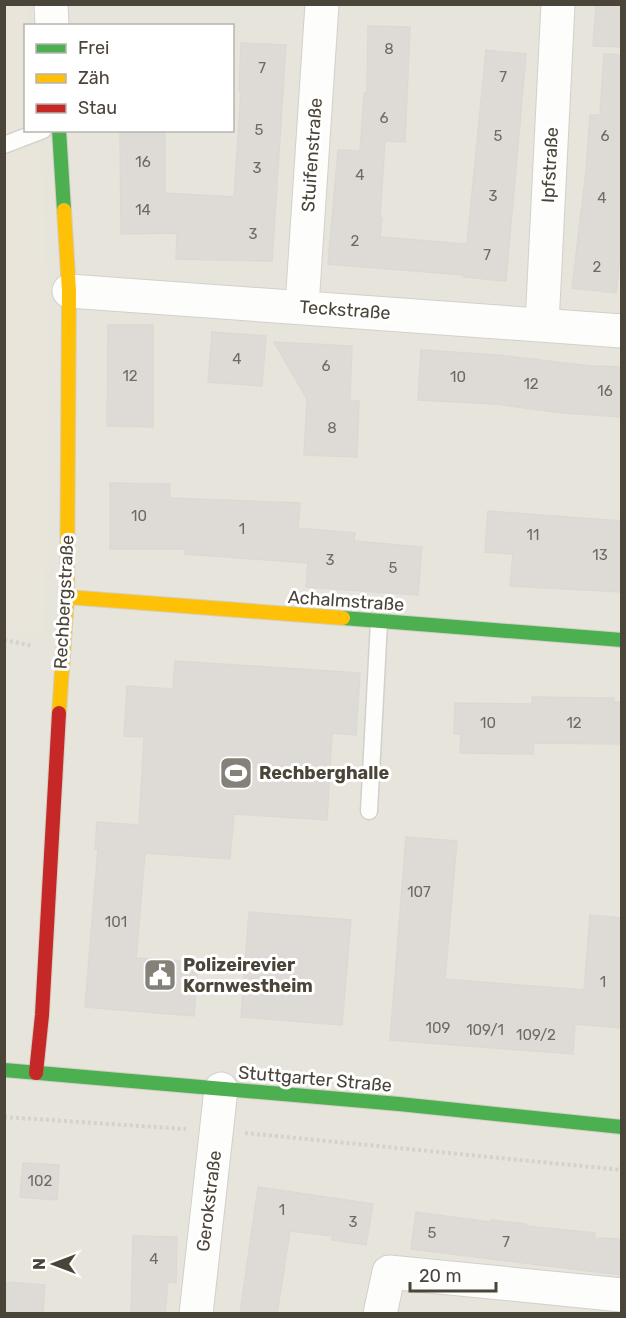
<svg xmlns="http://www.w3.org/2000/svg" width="626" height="1318" font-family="Rubik,sans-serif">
  <rect width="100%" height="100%" fill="#f4f2ee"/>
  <path fill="#e7e4dc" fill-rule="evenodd" d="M5,5H621V1313H5ZM26,26H232V130H26Z"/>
  <path fill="#eae5da" d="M4,5H26L29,25L26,26V130L41,131L47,311L48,505L43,631L32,634L4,628Z"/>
  <path fill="#dedbd6" stroke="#dcd9d4" stroke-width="1.5" d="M596,4H621V47L593,46Z
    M368,26L410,27L405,142L385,141L380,218H382L380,237L467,244L486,50L526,54L506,281L464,277V275L328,264L338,150L360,151L364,93H367Z
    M241,43L286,45L272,261L176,259L177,233L121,234L120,130H165V193L234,197L241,92H239Z
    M604,54L621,55V246L616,293L572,288L586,171L590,115H600Z
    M108,325H153V427L107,426Z
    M212,332L266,336L262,386L208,382Z
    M274,342L352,346L350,400L359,401L357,457L304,455L307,399Z
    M421,350L498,355L591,366L621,367V417L563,413L495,404L418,400Z
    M110,483L170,484V498L300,503L298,528L355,533L354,541L422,547L418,595L306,587L308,563L185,554V549H110Z
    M488,511L621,521V592L510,586L513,554L485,552Z
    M175,661L360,673L356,735L332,733L327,820L234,814L230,859L145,853L136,958L198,962L194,1016L85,1007L98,849H95L97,822L139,825L144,737L124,736L127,686L173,689Z
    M532,697L614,698V702H621V744L534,743L533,754L460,753L461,734H454L455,703L532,704Z
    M406,837L457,841L445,979L584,990L590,915L621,918V1028L575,1024L573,1054L390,1040Z
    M249,912L351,920L342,1025L241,1017Z
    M23,1163L59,1165L57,1200L20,1197Z
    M258,1187L373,1204L366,1245L332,1240L333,1236L290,1231L277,1314H240Z
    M416,1212L490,1222L491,1220L526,1224V1226L595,1233L594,1238L621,1239V1275L411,1249Z
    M133,1236L177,1237L176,1283L168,1282L165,1314H131Z
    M4,1282L45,1285L43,1314H4Z"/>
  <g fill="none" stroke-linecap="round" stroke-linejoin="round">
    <g stroke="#d2d0cb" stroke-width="19">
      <path id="lane" d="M4,145L43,130
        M369,811L379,622"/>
    </g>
    <g stroke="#d2d0cb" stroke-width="35">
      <path id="street" d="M51,4L52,26
        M69,291L622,331
        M302,306L322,4
        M542,325L558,4
        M196,1314L221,1089
        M380,1314L389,1272L622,1295"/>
    </g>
    <g stroke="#d3cfc5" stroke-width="16">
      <path id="fast" d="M59,130L64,210
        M343,618L622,640
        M4,1070L399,1104L622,1127"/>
    </g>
    <g stroke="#d3cfc5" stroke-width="16">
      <path id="slow" d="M67,597L343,618
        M59,713L67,597L69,291L64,210"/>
    </g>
    <g stroke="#d3cfc5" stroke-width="16">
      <path id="jam" d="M36,1073L42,1015L59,713"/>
    </g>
    <path stroke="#d3d2cc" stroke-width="4" stroke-dasharray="3 3" stroke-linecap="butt" d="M4,640L33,646
      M4,1117L186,1129
      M245,1133L622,1170"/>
    <use href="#lane" stroke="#fdfdfc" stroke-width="16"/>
    <use href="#street" stroke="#fdfdfc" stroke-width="33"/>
    <use href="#fast" stroke="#4caf50" stroke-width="14"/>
    <use href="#slow" stroke="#ffc107" stroke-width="14"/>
    <use href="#jam" stroke="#c62828" stroke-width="14"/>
  </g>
  <defs>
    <g id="stadium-square" transform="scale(1.725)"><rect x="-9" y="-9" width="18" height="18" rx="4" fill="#868178" stroke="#fff"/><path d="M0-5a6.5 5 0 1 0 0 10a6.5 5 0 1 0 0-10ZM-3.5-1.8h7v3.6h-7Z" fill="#fff"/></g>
    <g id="civic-square" transform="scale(1.725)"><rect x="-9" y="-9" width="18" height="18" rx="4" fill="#868178" stroke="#fff"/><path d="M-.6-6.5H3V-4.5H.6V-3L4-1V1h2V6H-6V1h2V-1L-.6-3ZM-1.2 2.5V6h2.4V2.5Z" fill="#fff"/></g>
  </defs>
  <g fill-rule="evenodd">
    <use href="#stadium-square" x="236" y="773"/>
    <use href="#civic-square" x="160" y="975"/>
  </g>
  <g text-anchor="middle" stroke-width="6" stroke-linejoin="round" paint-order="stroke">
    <g font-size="15" fill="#706a61">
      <text x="389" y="54">8</text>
      <text x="262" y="73">7</text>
      <text x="503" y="82">7</text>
      <text x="384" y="123">6</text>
      <text x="259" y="135">5</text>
      <text x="498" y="141">5</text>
      <text x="605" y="141">6</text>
      <text x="143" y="167">16</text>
      <text x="257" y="173">3</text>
      <text x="360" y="180">4</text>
      <text x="493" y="201">3</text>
      <text x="602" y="203">4</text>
      <text x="143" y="215">14</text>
      <text x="253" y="239">3</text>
      <text x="355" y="246">2</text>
      <text x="487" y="260">7</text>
      <text x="597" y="272">2</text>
      <text x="237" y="364">4</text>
      <text x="326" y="371">6</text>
      <text x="130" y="381">12</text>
      <text x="458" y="382">10</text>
      <text x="531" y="389">12</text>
      <text x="605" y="396">16</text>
      <text x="332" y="433">8</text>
      <text x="139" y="521">10</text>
      <text x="242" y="534">1</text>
      <text x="533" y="540">11</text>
      <text x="600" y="560">13</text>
      <text x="330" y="565">3</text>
      <text x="393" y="573">5</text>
      <text x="488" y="728">10</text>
      <text x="574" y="728">12</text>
      <text x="419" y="897">107</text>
      <text x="116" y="927">101</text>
      <text x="603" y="987">1</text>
      <text x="438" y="1033">109</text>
      <text x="485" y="1035">109/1</text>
      <text x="536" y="1040">109/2</text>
      <text x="40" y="1186">102</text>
      <text x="282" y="1215">1</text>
      <text x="353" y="1227">3</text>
      <text x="432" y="1238">5</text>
      <text x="506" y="1247">7</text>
      <text x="154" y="1264">4</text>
    </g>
    <g font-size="18" fill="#4b4439" stroke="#fff">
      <text transform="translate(312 155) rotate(-86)" y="6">Stuifenstraße</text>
      <text transform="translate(550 165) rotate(-87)" y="6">Ipfstraße</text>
      <text transform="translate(345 310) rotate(4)" y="6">Teckstraße</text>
      <text transform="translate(346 601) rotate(4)" y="6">Achalmstraße</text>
      <text transform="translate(64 602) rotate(-87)" y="6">Rechbergstraße</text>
      <text transform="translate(315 1079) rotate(5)" y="6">Stuttgarter Straße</text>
      <text transform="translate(209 1201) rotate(-83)" y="6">Gerokstraße</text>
    </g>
    <g font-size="18" font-weight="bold" fill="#4b4439" stroke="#fff" text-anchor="start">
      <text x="259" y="779">Rechberghalle</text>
      <text x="183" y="971">Polizeirevier<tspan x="183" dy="21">Kornwestheim</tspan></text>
    </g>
  </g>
  <rect width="626" height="1318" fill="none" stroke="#4b4439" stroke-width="12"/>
  <rect x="24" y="24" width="210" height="108" fill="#ffffff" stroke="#b7b4b0" stroke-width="1.5"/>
  <rect x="36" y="44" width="30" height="9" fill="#4caf50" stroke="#b7b4b0" stroke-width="1.5"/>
  <text x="78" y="54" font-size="18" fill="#4b4439">Frei</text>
  <rect x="36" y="74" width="30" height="9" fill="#ffc107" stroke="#b7b4b0" stroke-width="1.5"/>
  <text x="78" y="84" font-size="18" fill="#4b4439">Zäh</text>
  <rect x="36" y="104" width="30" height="9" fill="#c62828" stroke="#b7b4b0" stroke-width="1.5"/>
  <text x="78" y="114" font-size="18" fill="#4b4439">Stau</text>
  <g transform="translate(54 1264) rotate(270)" stroke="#ffffff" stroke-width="4.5" paint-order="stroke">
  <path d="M0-4.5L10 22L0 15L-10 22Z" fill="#4b4439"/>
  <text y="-9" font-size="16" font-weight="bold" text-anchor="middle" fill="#4b4439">N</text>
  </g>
  <path d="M410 1282v9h86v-9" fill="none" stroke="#4b4439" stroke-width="3"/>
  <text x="419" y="1282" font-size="18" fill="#4b4439" stroke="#ffffff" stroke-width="4.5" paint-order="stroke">20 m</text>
</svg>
